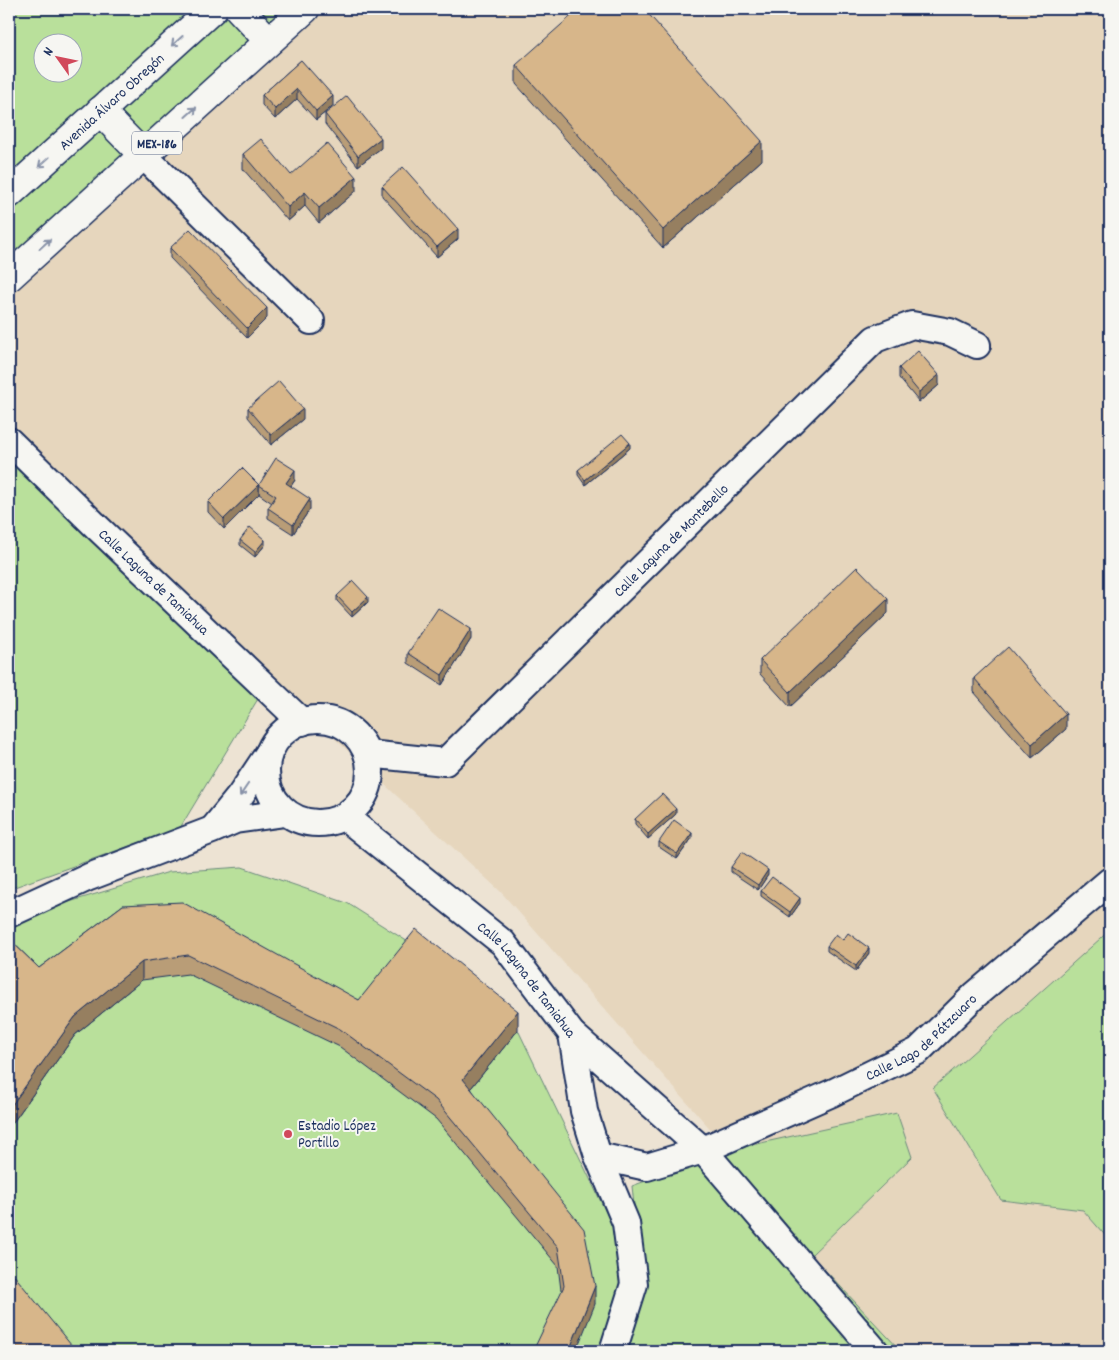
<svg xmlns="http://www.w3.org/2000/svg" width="1119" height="1360" font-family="Dekko,sans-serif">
  <rect width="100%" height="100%" fill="#ede3d3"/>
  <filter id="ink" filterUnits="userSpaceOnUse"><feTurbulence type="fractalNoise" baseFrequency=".02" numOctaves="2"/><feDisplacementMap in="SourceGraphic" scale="10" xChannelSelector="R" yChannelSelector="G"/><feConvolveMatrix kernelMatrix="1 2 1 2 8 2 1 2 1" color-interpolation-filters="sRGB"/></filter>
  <g filter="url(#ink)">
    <path fill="#e6d6bd" d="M322,9H1110V930L933,1088L1001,1200L1083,1210L1110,1241V1351H901L810,1255L912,1157L729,1150L500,891L270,679L9,461V292Z"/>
    <path fill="#b9e09b" stroke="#6a887c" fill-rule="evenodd" d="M9,9H322L9,292ZM42,42H72V72H42Z
      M9,461L270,679L180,828L9,889Z
      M242,867L347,903L416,947L518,1030L618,1237L620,1307L605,1351H9V924L19,917L169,872Z
      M1110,930V1241L1083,1210L1001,1200L933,1088Z
      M897,1113L912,1157L811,1255L901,1351H624L643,1291L632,1186L729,1150Z"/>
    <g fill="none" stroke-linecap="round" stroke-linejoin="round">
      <g stroke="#1b2f5e" stroke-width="30">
        <g id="minor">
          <path d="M143,155L311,321"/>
          <path id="s1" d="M9,441L98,528L302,722"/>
          <circle cx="318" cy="771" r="52"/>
          <path id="s2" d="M368,754L445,762L875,339L912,325L950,332L977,345"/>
          <path id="s3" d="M345,817L503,943L572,1034L703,1150L875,1351"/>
          <path d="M214,828L240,796L268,754"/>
          <path d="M9,914L89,877L212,830L235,820L285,813"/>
          <path d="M572,1034L584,1111L598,1156L626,1223L634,1284L613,1351"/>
          <path id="s4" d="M598,1156L647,1167L703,1150L832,1093L918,1051L975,995L1110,881"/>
        </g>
      </g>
      <g stroke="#1b2f5e" stroke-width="31">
        <g id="major">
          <path d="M239,9L269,41"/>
          <path d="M100,111L143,155"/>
          <path id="s5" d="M9,194L213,9"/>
          <path d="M9,277L305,9"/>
        </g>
      </g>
      <use href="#minor" stroke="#f6f6f2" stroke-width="26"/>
      <use href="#major" stroke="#f6f6f2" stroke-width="28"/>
    </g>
    <path fill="#b99d77" stroke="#1b2f5e" d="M301,60L333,106L316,120L297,99L275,119L262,105V95Z
      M516,65L762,160L663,248L516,84Z
      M325,114L381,148L358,166L325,124Z
      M243,154L291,175L356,191L319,223L305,206L288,221L243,169Z
      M382,186L458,239L437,257L382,196Z
      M170,248L267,318L247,338L170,258Z
      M899,368L939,385L919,402L899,378Z
      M248,408L303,419L271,445L248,417Z
      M630,448L585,485L578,475V470Z
      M295,480L291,486L310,509L293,534L268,518V508L272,503L259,494V485Z
      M259,494L224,529L208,512V502Z
      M240,540L265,545L255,557L240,545Z
      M337,596L368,602L352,617L337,601Z
      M888,613L790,707L760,674V660Z
      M471,639L442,685L408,663V653Z
      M974,678L1066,729L1032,758L974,692Z
      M676,814L648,839L635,824V819Z
      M692,838L677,859L659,847V842Z
      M731,867L768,875L758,890L731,872Z
      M761,891L800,903L790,917L761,896Z
      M123,905L359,1000L518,1030L471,1088L595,1304L561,1290L558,1266L436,1119L340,1047L188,974L142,980L75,1035L9,1128V939L39,968Z
      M843,940L869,953L856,971L827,951V946Z"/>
    <path fill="#967f61" stroke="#1b2f5e" d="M297,89V99L275,119V109Z
      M333,96V106L316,120V111Z
      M381,138V148L358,166V156Z
      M762,141V160L663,248V230Z
      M356,177V191L319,223V208Z
      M305,192V206L288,221V207Z
      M458,229V239L437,257V247Z
      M267,308V318L247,338V328Z
      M939,375V385L919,402V392Z
      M303,409V419L271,445V435Z
      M630,443V448L585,485V480Z
      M295,470V480L286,493V483Z
      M259,485V494L224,529V519Z
      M310,499V509L293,534V525Z
      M265,540V545L255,557V552Z
      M368,597V602L352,617V612Z
      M888,599V613L790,707V692Z
      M471,629V639L442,685V675Z
      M1066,714V729L1032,758V744Z
      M676,809V814L648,839V834Z
      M692,833V838L677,859V854Z
      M768,870V875L758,890V885Z
      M800,898V903L790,917V912Z
      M869,948V953L856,971V966Z
      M142,962V980L75,1035L9,1128V1109L75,1017Z
      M518,1011V1030L463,1098V1079Z
      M595,1286V1304L576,1351H569Z"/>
    <path fill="#d7b68a" stroke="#1b2f5e" d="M579,9H644L762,141L663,230L516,65Z
      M301,60L333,96L316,111L297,89L275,109L262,95Z
      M347,96L381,138L358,156L325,114Z
      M261,139L291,175L327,143L356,177L319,208L305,192L288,207L243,154Z
      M403,167L458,229L437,247L382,186Z
      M190,229L267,308L247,328L170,248Z
      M918,351L939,375L919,392L899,368Z
      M279,381L303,409L271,435L248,408Z
      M622,434L630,443L585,480L578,470Z
      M276,458L295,470L286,483L310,499L293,525L268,508L276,496L259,485Z
      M242,468L259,485L224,519L208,502Z
      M250,527L265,540L255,552L240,540Z
      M857,567L888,599L790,692L760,660Z
      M353,581L368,597L352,612L337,596Z
      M438,608L471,629L442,675L408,653Z
      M1008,647L1066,714L1032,744L974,678Z
      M662,794L676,809L648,834L635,819Z
      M674,820L692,833L677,854L659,842Z
      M742,852L768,870L758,885L731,867Z
      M772,877L800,898L790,912L761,891Z
      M182,902L359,1000L416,929L518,1011L463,1079L584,1229L595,1286L569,1351H533L564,1286L558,1247L436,1100L340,1029L188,955L142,962L75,1017L9,1109V939L39,968L123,905Z
      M848,933L869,948L856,966L827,946L836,934L843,940Z
      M9,1269L76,1351H9Z"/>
    <defs><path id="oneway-shaft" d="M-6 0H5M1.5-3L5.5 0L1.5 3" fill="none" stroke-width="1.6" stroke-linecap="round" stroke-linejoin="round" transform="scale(1.25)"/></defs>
    <g stroke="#8892a8">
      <use href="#oneway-shaft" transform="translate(177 41) rotate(138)"/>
      <use href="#oneway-shaft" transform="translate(191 112) rotate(-42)"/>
      <use href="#oneway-shaft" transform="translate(44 162) rotate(138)"/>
      <use href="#oneway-shaft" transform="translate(45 244) rotate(-42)"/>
      <use href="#oneway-shaft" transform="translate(244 790) rotate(124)"/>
    </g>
  </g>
  <circle fill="#d1495b" stroke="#f6f6f2" stroke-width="2" cx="288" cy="1134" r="5"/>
  <g text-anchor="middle" stroke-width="4" stroke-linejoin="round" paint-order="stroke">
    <rect fill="#f6f6f2" stroke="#5d6b8a" stroke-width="1" x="132" y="131.5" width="50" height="23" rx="4"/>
    <g font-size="14" font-weight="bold" fill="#1b2f5e">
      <text x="157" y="148">MEX-186</text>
    </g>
    <g font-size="15" fill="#1b2f5e" stroke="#f6f6f2">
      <text dy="5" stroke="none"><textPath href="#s5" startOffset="138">Avenida Álvaro Obregón</textPath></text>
      <text dy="5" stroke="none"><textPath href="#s2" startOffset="394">Calle Laguna de Montebello</textPath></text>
      <text dy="5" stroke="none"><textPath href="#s1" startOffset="202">Calle Laguna de Tamiahua</textPath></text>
      <text dy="5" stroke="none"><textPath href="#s3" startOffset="245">Calle Laguna de Tamiahua</textPath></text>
      <text dy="5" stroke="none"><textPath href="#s4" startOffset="356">Calle Lago de Pátzcuaro</textPath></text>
    </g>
    <g font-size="15" fill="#1b2f5e" stroke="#f6f6f2" text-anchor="start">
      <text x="298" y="1130">Estadio López<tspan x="298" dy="17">Portillo</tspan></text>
    </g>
  </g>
  <rect width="1119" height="1360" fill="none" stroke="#f6f6f2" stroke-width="30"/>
  <rect x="15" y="15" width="1089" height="1330" fill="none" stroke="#1b2f5e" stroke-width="2" filter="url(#ink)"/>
  <g transform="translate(58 58) rotate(303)"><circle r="24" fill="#f6f6f2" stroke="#9ea6b7"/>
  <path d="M0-4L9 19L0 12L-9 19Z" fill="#d1495b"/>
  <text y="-8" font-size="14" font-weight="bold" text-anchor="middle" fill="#1b2f5e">N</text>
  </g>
</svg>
